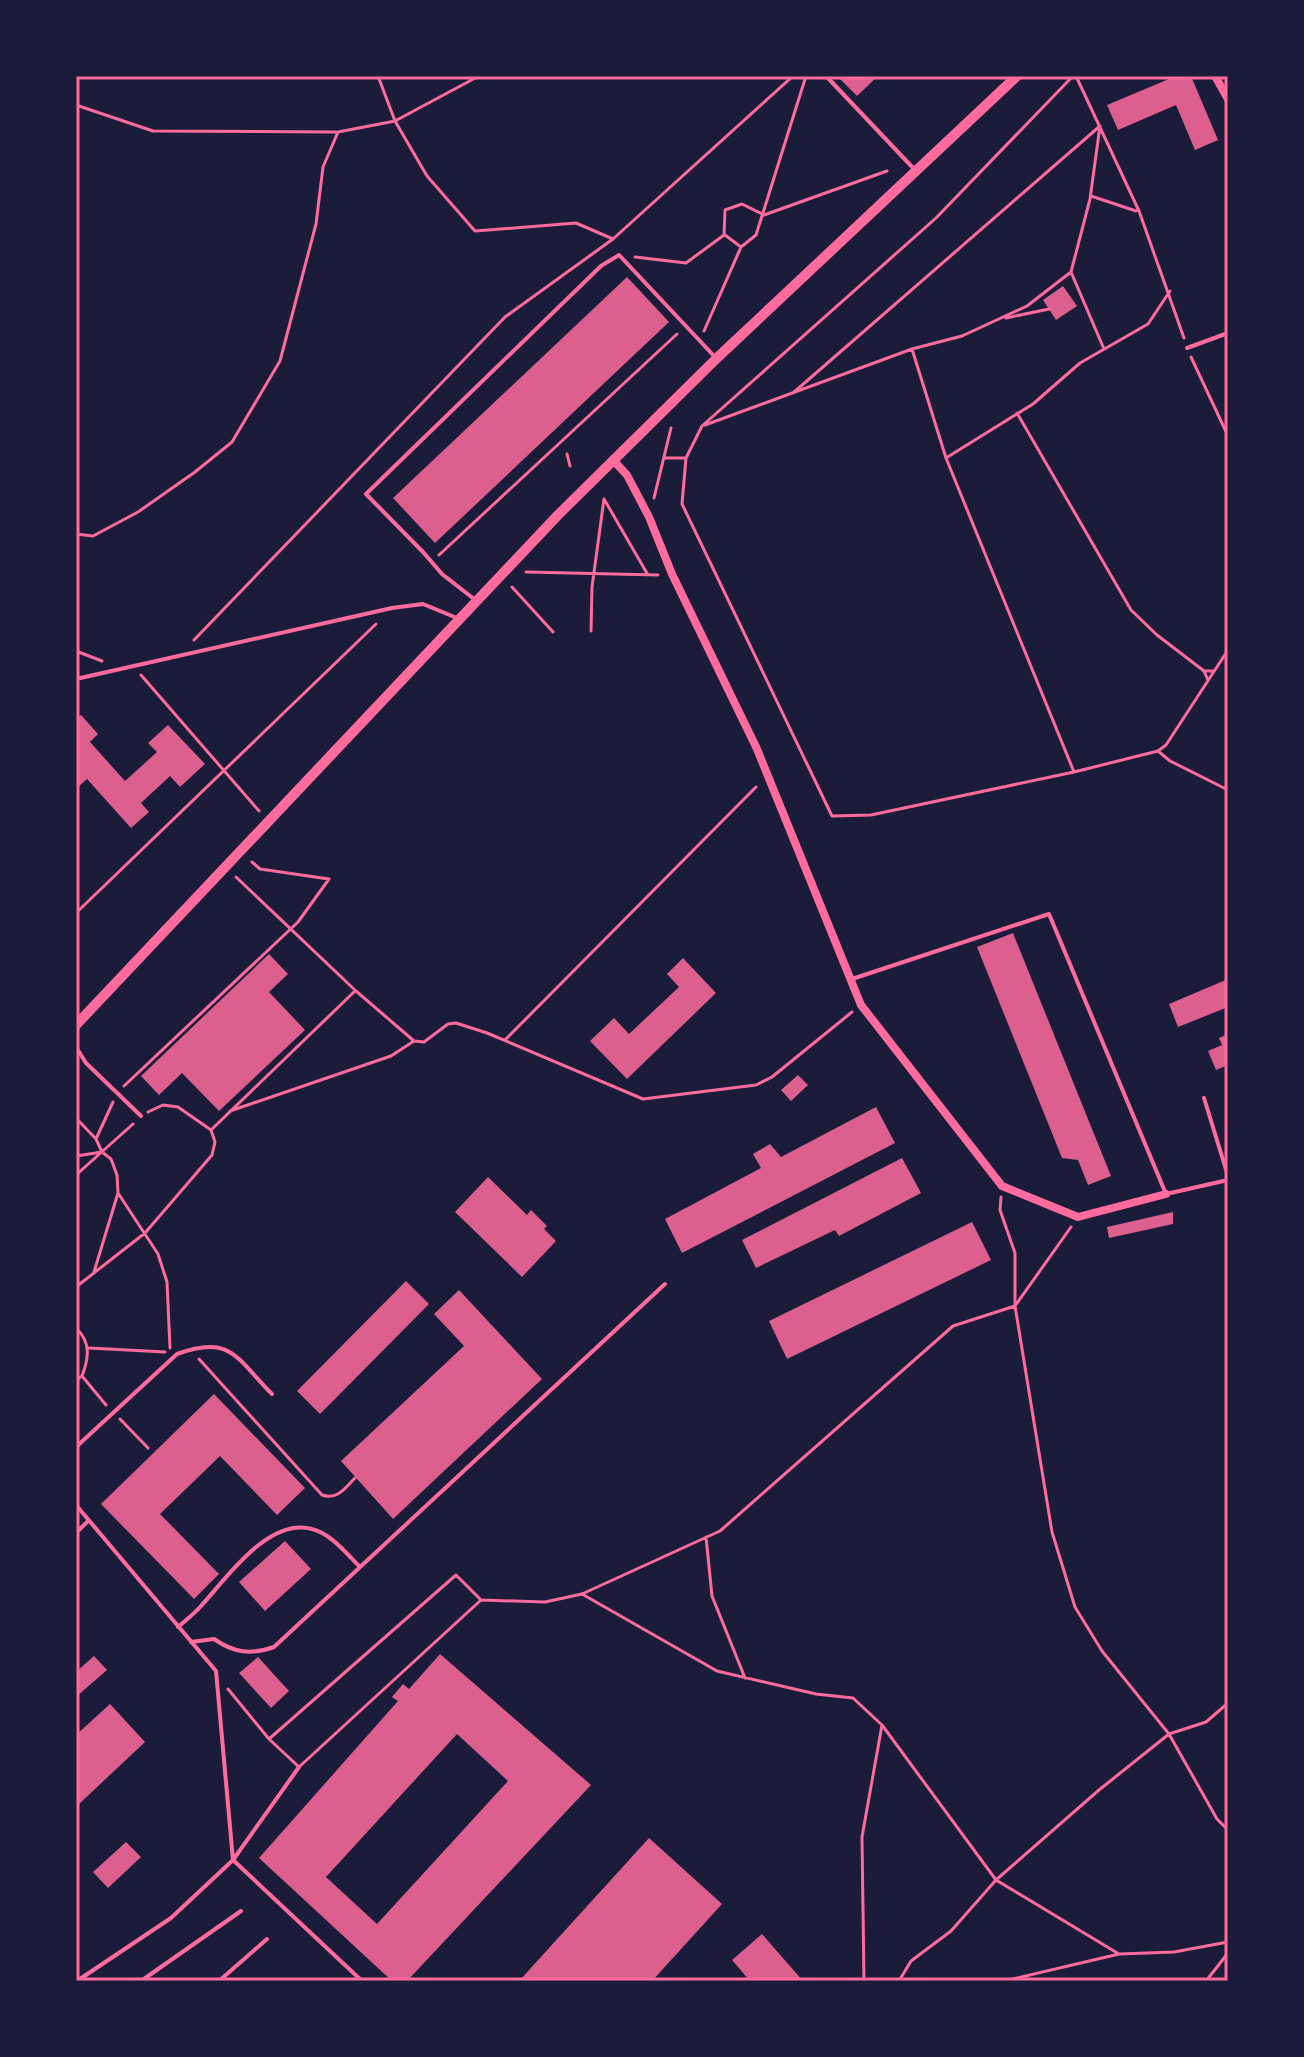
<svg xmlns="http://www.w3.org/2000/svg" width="1304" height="2057" font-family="Rubik,sans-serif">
  <rect width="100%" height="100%" fill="#1b1b3a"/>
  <path fill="#dd5f8e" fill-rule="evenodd" d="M837,76H878L857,96Z
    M1176,76H1191L1218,140L1195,150L1176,105L1118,130L1107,105Z
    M627,277L669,322L435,543L393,498Z
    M1063,286L1077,306L1056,320L1043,300Z
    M81,715L98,734L90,742L125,781L157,752L148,743L168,725L205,764L180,787L170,776L141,803L149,812L131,828L87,779L76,789V719Z
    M1013,933L1111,1176L1088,1185L1078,1160L1062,1158L977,947Z
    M269,954L288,974L269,992L305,1030L219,1111L182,1073L159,1095L141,1076Z
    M683,958L716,993L627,1079L590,1041L614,1018L629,1034L679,987L667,974Z
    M1228,979V1007L1178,1027L1169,1004Z
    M1228,1034V1065L1216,1070L1208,1051L1222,1045L1219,1038Z
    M798,1075L808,1085L791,1101L781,1090Z
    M876,1107L895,1143L682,1253L665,1219L761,1168L753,1154L770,1144L781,1157Z
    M902,1158L921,1193L839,1236L835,1230L756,1268L742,1240Z
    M488,1177L527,1215L531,1210L547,1226L544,1229L556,1241L522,1277L455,1212Z
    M1173,1212V1224L1109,1238L1107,1227Z
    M972,1222L991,1260L787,1359L769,1321Z
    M406,1281L429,1304L320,1414L297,1391Z
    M459,1290L542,1379L393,1519L341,1461L464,1346L434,1314Z
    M214,1394L305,1488L277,1515L220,1456L160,1514L219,1574L194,1599L101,1504Z
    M285,1541L311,1569L265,1611L239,1582Z
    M440,1654L591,1785L407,1981H392L259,1858L398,1701L392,1697L403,1684L409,1689ZM457,1734L508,1781L377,1924L326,1877Z
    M94,1656L107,1670L76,1697V1672Z
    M258,1657L289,1691L271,1708L239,1673Z
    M110,1704L145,1742L78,1805L76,1735Z
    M649,1838L722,1904L652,1981H519Z
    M126,1842L141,1857L108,1888L93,1872Z
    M762,1934L803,1981H750L732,1960Z"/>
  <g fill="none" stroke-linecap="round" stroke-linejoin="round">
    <path stroke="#ff6b9d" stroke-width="3" d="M378,76L395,121L427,176L475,231L576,223L613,239
      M1076,76L1139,211L1184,338
      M76,105L153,131L336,132
      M1100,126L1090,199L1071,272L1027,306L962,336L912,349L946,458L1033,404L1080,363L1148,324L1170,291
      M1091,196L1136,211
      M725,235L741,247
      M635,257L686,263L724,235L725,210L742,204L764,215L887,171
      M1071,272L1104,349
      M1006,318L1049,309
      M704,331L741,247L756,235L806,76
      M1191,357L1228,436
      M793,393L1100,126
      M1017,413L1131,610L1157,635L1204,671
      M705,425L912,349
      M567,454L570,466
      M665,458H686L702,426L936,218L1073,76
      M686,458L682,504L832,816L871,815L1074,772L1158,751L1166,745L1228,650
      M946,458L1074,772
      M654,498L671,428
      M604,499L648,575
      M76,534L93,536L138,512L195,472L232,442L280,361L316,224L323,167L338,132L395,121L479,76
      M439,555L677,334
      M526,572L658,575
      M512,587L553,632
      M591,631L592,587L604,499
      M194,640L505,317L613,239L793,76
      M76,651L102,661
      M141,675L259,811
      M1208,680L1204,671H1214
      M1158,751L1170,761L1228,790
      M236,877L356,991L414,1041
      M76,913L376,624
      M505,1040L756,787
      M124,1086L298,922L329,879L260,869L252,862
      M230,1111L391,1056L414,1041L424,1042L448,1024L456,1023L487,1033L643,1099L756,1085L772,1077L852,1012
      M76,1118L96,1139L102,1152L111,1159L117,1175L118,1193L94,1272
      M211,1130L355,991
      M96,1139L113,1102
      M76,1156L102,1152
      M76,1175L133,1124
      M118,1193L158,1254L167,1282L170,1348
      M1071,1227L1015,1306L1052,1532L1075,1607L1102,1651L1169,1734L1217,1819L1228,1830
      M76,1287L145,1233L212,1155L215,1142L211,1130L178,1107L163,1105L148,1112
      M76,1328C91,1342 89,1358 82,1376L76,1380
      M89,1348L165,1352
      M199,1359L322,1495C338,1500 345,1488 355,1478
      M82,1376L106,1405
      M120,1419L148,1448
      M706,1537L712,1596L745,1678
      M456,1575L481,1600L299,1767L269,1739Z
      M582,1594L717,1671L816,1694L853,1698L882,1725L862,1837L864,1981
      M481,1600L545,1602L582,1594L720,1531L953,1326L1015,1306V1253L1000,1210L1001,1197
      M228,1689L269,1739
      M882,1725L996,1880L1119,1954L1174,1952L1228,1942
      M899,1981L911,1961L951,1931L996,1880L1099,1790L1169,1734L1206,1722L1228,1703
      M1004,1981L1119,1954
      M1206,1981L1228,1953"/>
    <path stroke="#ff6b9d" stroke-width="4" d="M826,76L915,170
      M1187,348L1228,333
      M474,599L442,574L423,552L366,494L601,266L619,255L715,357
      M76,679L392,608L423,604L457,618
      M852,979L1049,914L1166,1194L1228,1180
      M76,1047L86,1063L141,1116
      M1204,1098L1228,1176
      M76,1447L177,1354C231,1334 236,1358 272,1394
      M76,1505L216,1671L233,1860L362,1981
      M76,1533L88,1521
      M178,1627C186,1620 194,1614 201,1606C226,1579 268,1517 312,1529C330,1533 347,1554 360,1567
      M191,1642L214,1639C234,1653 251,1655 274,1647L665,1284
      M77,1981L171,1918L233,1860L299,1767
      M141,1981L241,1911
      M219,1981L267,1939"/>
    <path stroke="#ff6b9d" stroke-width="8" d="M1215,76L1228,99
      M613,460L627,475L649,517L672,574L757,749L861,1005L1002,1186L1078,1217L1166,1194"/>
    <path stroke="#ff6b9d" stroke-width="10" d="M76,1025L558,515L717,358L1017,76"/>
  </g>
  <rect width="1304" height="2057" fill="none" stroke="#1b1b3a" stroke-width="156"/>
  <rect x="78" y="78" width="1148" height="1901" fill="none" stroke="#ff6b9d" stroke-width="3"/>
</svg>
